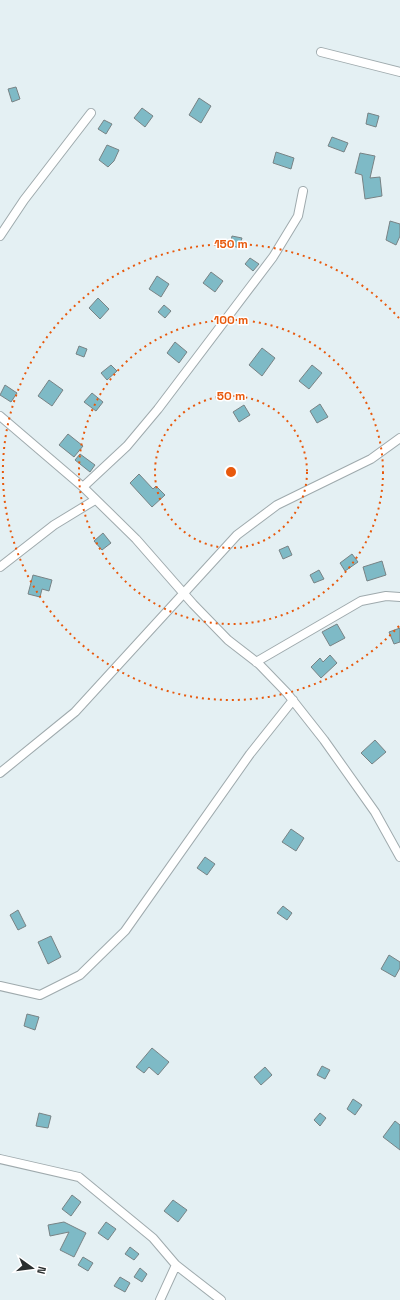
<svg xmlns="http://www.w3.org/2000/svg" width="400" height="1300" font-family="'Space Grotesk',sans-serif">
  <rect width="100%" height="100%" fill="#e4f0f3"/>
  <path fill="#7ebac6" stroke="#788385" d="M16,87L20,99L12,102L8,89Z
    M199,98L211,106L201,123L189,115Z
    M142,108L153,116L145,127L134,118Z
    M368,113L379,116L376,127L366,124Z
    M104,120L112,124L106,134L98,129Z
    M332,137L348,143L344,152L328,146Z
    M107,145L119,150L114,161L108,167L99,160Z
    M276,152L294,158L291,169L273,163Z
    M360,153L375,156L370,178L380,177L382,196L365,199L362,175L355,173Z
    M390,221L400,224V236L396,245L386,240Z
    M232,236L242,238L239,248L230,245Z
    M250,258L259,264L253,271L245,264Z
    M211,272L223,281L215,292L203,283Z
    M157,276L169,284L161,297L149,289Z
    M98,298L109,309L100,319L89,308Z
    M164,305L171,311L165,318L158,312Z
    M175,342L187,352L179,363L167,353Z
    M79,346L87,349L84,357L76,354Z
    M262,348L275,358L262,376L249,365Z
    M111,365L117,371L107,380L101,373Z
    M312,365L322,373L309,389L299,381Z
    M49,380L63,390L52,406L38,396Z
    M5,385L17,393L11,402L0,395Z
    M92,393L103,402L96,411L84,402Z
    M320,404L328,417L317,423L310,411Z
    M244,405L250,415L239,422L233,412Z
    M68,434L83,446L74,457L59,445Z
    M80,454L95,465L90,472L75,460Z
    M139,474L153,489L156,486L165,495L152,507L130,483Z
    M103,533L111,543L102,550L94,541Z
    M288,546L292,555L283,559L279,550Z
    M352,554L358,562L345,571L340,563Z
    M382,561L386,575L367,581L363,567Z
    M319,570L324,579L314,583L310,575Z
    M33,575L52,580L49,591L42,589L40,597L28,594Z
    M337,624L345,638L330,646L322,632Z
    M400,628V642L394,644L389,632Z
    M330,655L337,663L321,678L311,667L320,658L323,662Z
    M375,740L386,752L372,764L361,753Z
    M291,829L304,838L296,851L282,842Z
    M205,857L215,864L207,875L197,868Z
    M283,906L292,913L287,920L277,913Z
    M18,910L26,926L18,930L10,915Z
    M51,936L61,957L48,964L38,942Z
    M389,955L400,962V968L395,977L381,969Z
    M27,1014L39,1017L35,1030L24,1026Z
    M152,1048L169,1062L158,1075L149,1067L144,1073L136,1067Z
    M322,1066L330,1070L325,1079L317,1075Z
    M265,1067L272,1075L261,1085L254,1077Z
    M353,1099L362,1105L355,1115L347,1109Z
    M39,1113L51,1116L48,1128L36,1126Z
    M320,1113L326,1118L320,1126L314,1120Z
    M395,1121L400,1125V1150L383,1137Z
    M72,1195L81,1202L71,1216L62,1209Z
    M173,1200L187,1210L178,1222L164,1211Z
    M64,1222L86,1233L74,1257L60,1250L69,1232L50,1236L48,1225Z
    M106,1222L116,1229L108,1240L98,1233Z
    M130,1247L139,1254L134,1260L125,1254Z
    M83,1257L93,1263L88,1271L78,1265Z
    M140,1268L147,1274L142,1282L134,1277Z
    M120,1277L130,1283L125,1292L114,1286Z"/>
  <g fill="none" stroke-linecap="round" stroke-linejoin="round">
    <g stroke="#9faaad" stroke-width="10">
      <path id="minor" d="M321,52L400,72
        M0,236L24,200L91,113
        M0,416L83,487L136,539L193,604L228,640L259,664L287,693L324,740L375,812L400,857
        M83,487L127,446L158,409L273,257L298,216L303,191
        M0,567L54,525L95,500
        M256,662L361,601L386,596L400,597
        M0,773L75,712L237,535L277,505L371,459L400,438
        M0,986L40,995L80,975L125,931L250,754L293,700
        M0,1159L79,1177L153,1238L176,1265L221,1300
        M160,1300L176,1265"/>
    </g>
    <use href="#minor" stroke="#fff" stroke-width="8"/>
  </g>
  <g fill="none" stroke="#e8590c" stroke-width="2" stroke-dasharray="2 4">
    <circle cx="231" cy="472" r="76"/>
    <circle cx="231" cy="472" r="152"/>
    <path d="M399 626A228 228 0 1 1 399 318"/>
  </g>
  <circle cx="231" cy="472" r="6" fill="#e8590c" stroke="#fff" stroke-width="2"/>
  <g font-size="12" text-anchor="middle" font-weight="bold" fill="#e8590c" stroke="#fff" stroke-width="3" stroke-linejoin="round" paint-order="stroke">
    <text x="231" y="248">150 m</text>
    <text x="231" y="324">100 m</text>
    <text x="231" y="400">50 m</text>
  </g>
  <g transform="translate(32 1268) rotate(104)" stroke="#ffffff" stroke-width="3" paint-order="stroke">
  <path d="M0-3L7 15L0 10L-7 15Z" fill="#292e2e"/>
  <text y="-6" font-size="11" font-weight="bold" text-anchor="middle" fill="#292e2e">N</text>
  </g>
</svg>
